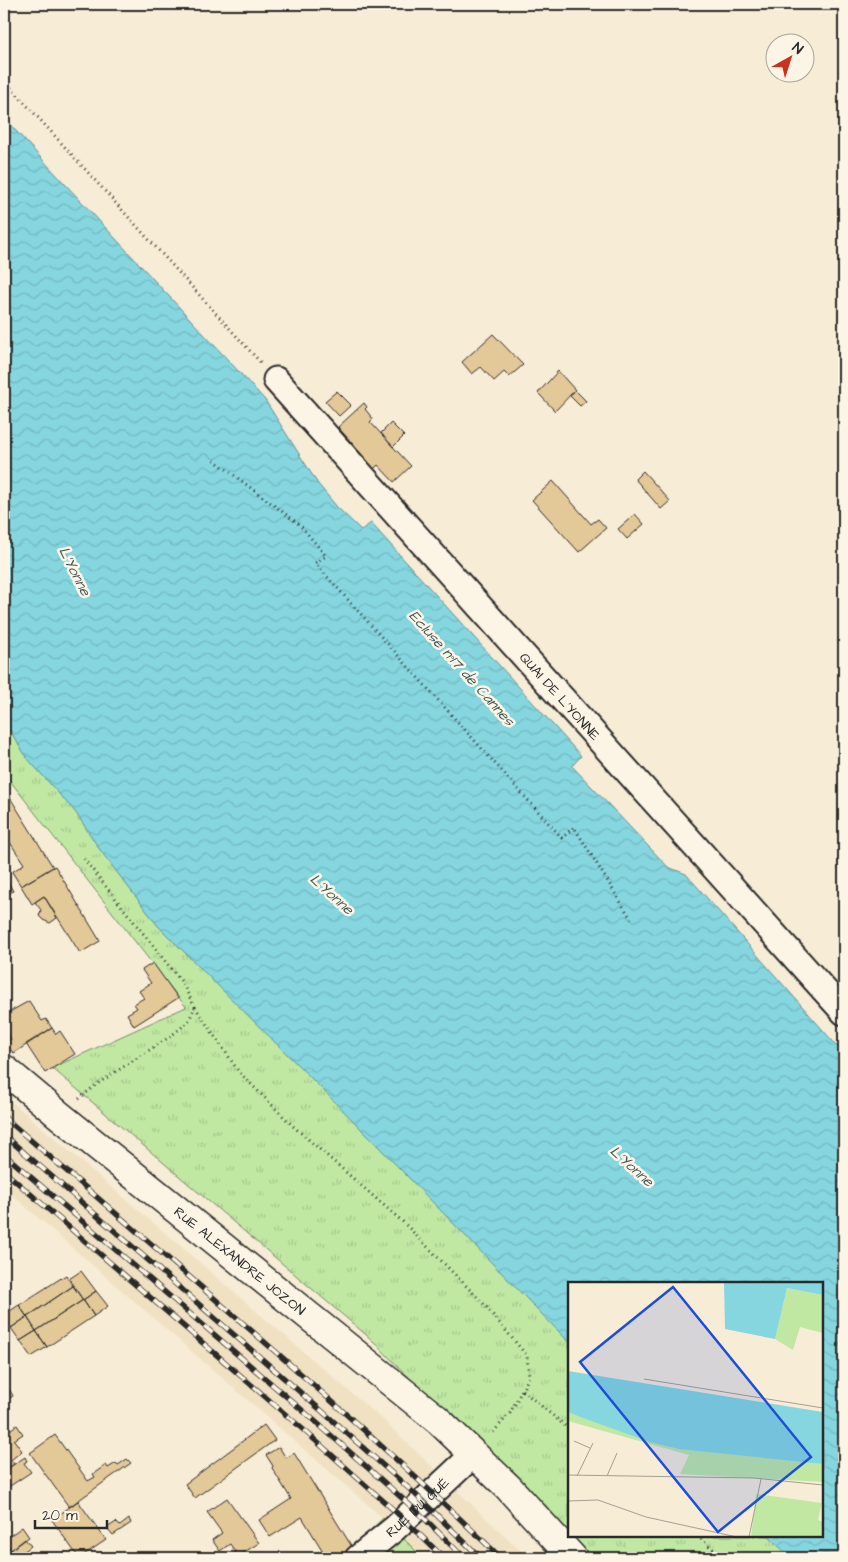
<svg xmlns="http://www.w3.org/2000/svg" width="848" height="1562" font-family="'Architects Daughter',sans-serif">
  <defs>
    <pattern id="park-tufts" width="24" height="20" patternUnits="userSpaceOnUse" patternTransform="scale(1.25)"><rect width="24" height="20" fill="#c0e8a3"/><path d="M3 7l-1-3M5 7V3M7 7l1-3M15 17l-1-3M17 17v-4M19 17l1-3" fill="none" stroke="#a5c78c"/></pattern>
    <pattern id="water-waves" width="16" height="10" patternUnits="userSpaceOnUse" patternTransform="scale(1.25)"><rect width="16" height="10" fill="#85d6df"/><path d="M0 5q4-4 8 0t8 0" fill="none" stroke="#73b8c0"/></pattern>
  </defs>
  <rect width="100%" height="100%" fill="#f7ecd6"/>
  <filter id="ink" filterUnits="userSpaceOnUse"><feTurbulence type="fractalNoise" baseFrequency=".02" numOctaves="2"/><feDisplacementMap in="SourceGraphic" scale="10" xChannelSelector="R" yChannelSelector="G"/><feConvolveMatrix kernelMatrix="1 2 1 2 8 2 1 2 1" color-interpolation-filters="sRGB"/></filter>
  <g filter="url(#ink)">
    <path fill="#f1e1c3" d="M4,1095L382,1419L528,1558H423L383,1518L4,1188Z"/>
    <path fill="url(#park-tufts)" stroke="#768a67" d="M4,701L569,1336V1536H770L793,1558H587L371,1339L52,1068L186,1007L4,773Z
      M383,1518L423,1558H342Z"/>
    <path fill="url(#water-waves)" stroke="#619297" d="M4,118L265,400L318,484L337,507L361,530L371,523L581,756L572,766L668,867L686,874L844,1054V1558H791L768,1536H822V1283H569V1342L326,1093L158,926L100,850L76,813L27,758L4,721Z"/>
    <path fill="#e3c898" stroke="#2b2b2b" d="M493,334L523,365L509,377L504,372L494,381L481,367L472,374L462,362Z
      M558,371L575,390L555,411L538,393Z
      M575,390L586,401L580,406L570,396Z
      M337,391L351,405L339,416L325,401Z
      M364,403L367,407L365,409L373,419L370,422L411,466L394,482L378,465L374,469L338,427Z
      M391,423L404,436L393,447L381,433Z
      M643,471L670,501L661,509L635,479Z
      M553,481L591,524L598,519L606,528L579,552L532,500Z
      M635,514L644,524L627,539L618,529Z
      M9,796L53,867L21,886L12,872L24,864L4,833V799Z
      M55,866L100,941L80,953L44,896L32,904L21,886Z
      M4,875L13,891L4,897Z
      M44,896L57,918L50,923L43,920L39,916L41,910L35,902Z
      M153,963L178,998L134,1026L127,1014L137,1008L134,1004L144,998L139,991L151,983L142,970Z
      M29,1001L42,1021L46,1019L52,1028L14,1053L4,1044L11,1039L4,1028V1015Z
      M52,1028L56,1034L60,1031L75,1054L45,1073L26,1044Z
      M81,1271L96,1291L83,1300L69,1279Z
      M66,1275L73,1286L27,1317L19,1305Z
      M73,1286L83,1300L36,1331L27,1317Z
      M96,1291L108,1306L94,1316L83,1300Z
      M83,1300L94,1316L47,1347L36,1331Z
      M19,1305L27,1317L11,1328L4,1315Z
      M27,1317L36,1331L20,1341L11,1328Z
      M36,1331L47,1347L31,1357L20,1341Z
      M9,1389L13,1396L4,1402V1393Z
      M17,1425L23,1434L14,1440L22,1451L11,1460L14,1464L4,1471V1434Z
      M264,1425L275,1440L195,1498L185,1484Z
      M55,1435L88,1481L95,1477L93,1474L106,1465L108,1468L116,1463L118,1465L127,1459L131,1463L69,1507L30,1453Z
      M279,1447L286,1458L294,1453L354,1550L341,1558H327L302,1517L270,1537L259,1520L291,1499L272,1468L273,1466L266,1455Z
      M25,1457L27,1461L24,1463L31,1472L4,1490V1471Z
      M227,1498L259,1543L238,1556L230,1544L220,1551L212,1540L222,1533L207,1512Z
      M78,1501L106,1540L79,1558L52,1520Z
      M129,1519L131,1523L113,1535L107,1528L116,1522L120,1526Z
      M22,1527L29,1537L11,1550L4,1540Z
      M25,1539L31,1546L17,1557L11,1550Z"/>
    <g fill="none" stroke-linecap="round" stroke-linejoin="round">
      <g stroke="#2b2b2b" stroke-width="29">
        <g id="street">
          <path id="s1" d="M276,380L844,1012"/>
          <path id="s2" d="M358,1558L394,1529L474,1454"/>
        </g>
      </g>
      <g stroke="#2b2b2b" stroke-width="31">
        <g id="secondary">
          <path id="s3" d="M4,1069L59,1115L438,1420L508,1487L573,1558"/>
        </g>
      </g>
      <path stroke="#2b2b2b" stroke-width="3" stroke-dasharray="1 4" stroke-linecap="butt" d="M4,80L261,363
        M214,460L300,525L326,556L315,563L562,838L574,827L631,919
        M195,1007L239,1072L293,1126L403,1222L483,1303L527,1356L529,1377L510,1413L491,1435
        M79,1099L97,1084L171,1036L188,1022L195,1007L181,981L84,859
        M522,1390L569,1429
        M697,1536L724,1558"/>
      <use href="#street" stroke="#fcf5e5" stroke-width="25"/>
      <use href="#secondary" stroke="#fcf5e5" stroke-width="28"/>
      <g stroke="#2b2b2b" stroke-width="5.5">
        <path id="rail" d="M4,1117C171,1262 342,1404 501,1558
          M4,1135L323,1412L414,1493L481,1558
          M4,1154L316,1422L421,1515L464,1558
          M4,1171L307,1433L397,1513L444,1558"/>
      </g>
      <use href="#rail" stroke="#fcf5e5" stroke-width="4" stroke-dasharray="11" stroke-linecap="butt"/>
    </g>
  </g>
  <g text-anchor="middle" stroke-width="5" stroke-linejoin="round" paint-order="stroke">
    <g font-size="14" fill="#2b2b2b" stroke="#fcf5e5">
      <text dy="5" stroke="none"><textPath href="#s1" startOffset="425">QUAI DE L'YONNE</textPath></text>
      <text dy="5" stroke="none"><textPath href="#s3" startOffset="304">RUE ALEXANDRE JOZON</textPath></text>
      <text dy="5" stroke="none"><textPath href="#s2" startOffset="78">RUE DU GUÉ</textPath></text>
    </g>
    <g font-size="15" font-style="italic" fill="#425658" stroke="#fcf5e5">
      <text transform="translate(75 571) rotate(63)" y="5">L'Yonne</text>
      <text transform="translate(462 668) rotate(48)" y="5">Ecluse n°17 de Cannes</text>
      <text transform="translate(332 894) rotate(42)" y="5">L'Yonne</text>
      <text transform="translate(632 1166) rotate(42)" y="5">L'Yonne</text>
    </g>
  </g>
  <g transform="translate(568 1282)">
    <rect width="255" height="255" fill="#f7ecd6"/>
    <path d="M219,6L255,13V51L232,45L225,68L207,57Z" fill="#c0e8a3"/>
    <path d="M0,130L23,139L255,182V200L112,192L121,173L0,139ZM188,212L254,221L250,238L255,240V255H183Z" fill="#c0e8a3"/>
    <path d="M156,0H255V13L219,6L207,57L157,47ZM0,89L255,130V182L111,167L82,160L12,135L0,130Z" fill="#85d6df"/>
    <path fill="none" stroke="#a59f92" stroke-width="1" d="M76,97L255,126M6,159L22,166M0,193L186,196L255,203M9,194L25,161M39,194L49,171M0,219L30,218L78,235L169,255M181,255L193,197"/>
    <path fill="#1d4ed8" fill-opacity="0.15" stroke="#1d4ed8" stroke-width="2.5" d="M105,5L243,175L150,250L12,80Z"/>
    <rect width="255" height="255" fill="none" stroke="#2b2b2b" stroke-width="2.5"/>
  </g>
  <rect width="848" height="1562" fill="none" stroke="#fcf5e5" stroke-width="20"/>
  <rect x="10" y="10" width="828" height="1542" fill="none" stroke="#2b2b2b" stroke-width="2" filter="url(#ink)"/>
  <g transform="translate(790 58) rotate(39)"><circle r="24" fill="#fcf5e5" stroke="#a8a49b"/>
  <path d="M0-4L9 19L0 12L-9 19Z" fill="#c8321e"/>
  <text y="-8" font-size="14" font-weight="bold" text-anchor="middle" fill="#2b2b2b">N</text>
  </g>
  <path d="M35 1520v8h72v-8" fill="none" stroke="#2b2b2b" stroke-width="2.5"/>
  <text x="42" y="1520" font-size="15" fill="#2b2b2b" stroke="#fcf5e5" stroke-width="4" paint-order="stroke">20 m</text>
</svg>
